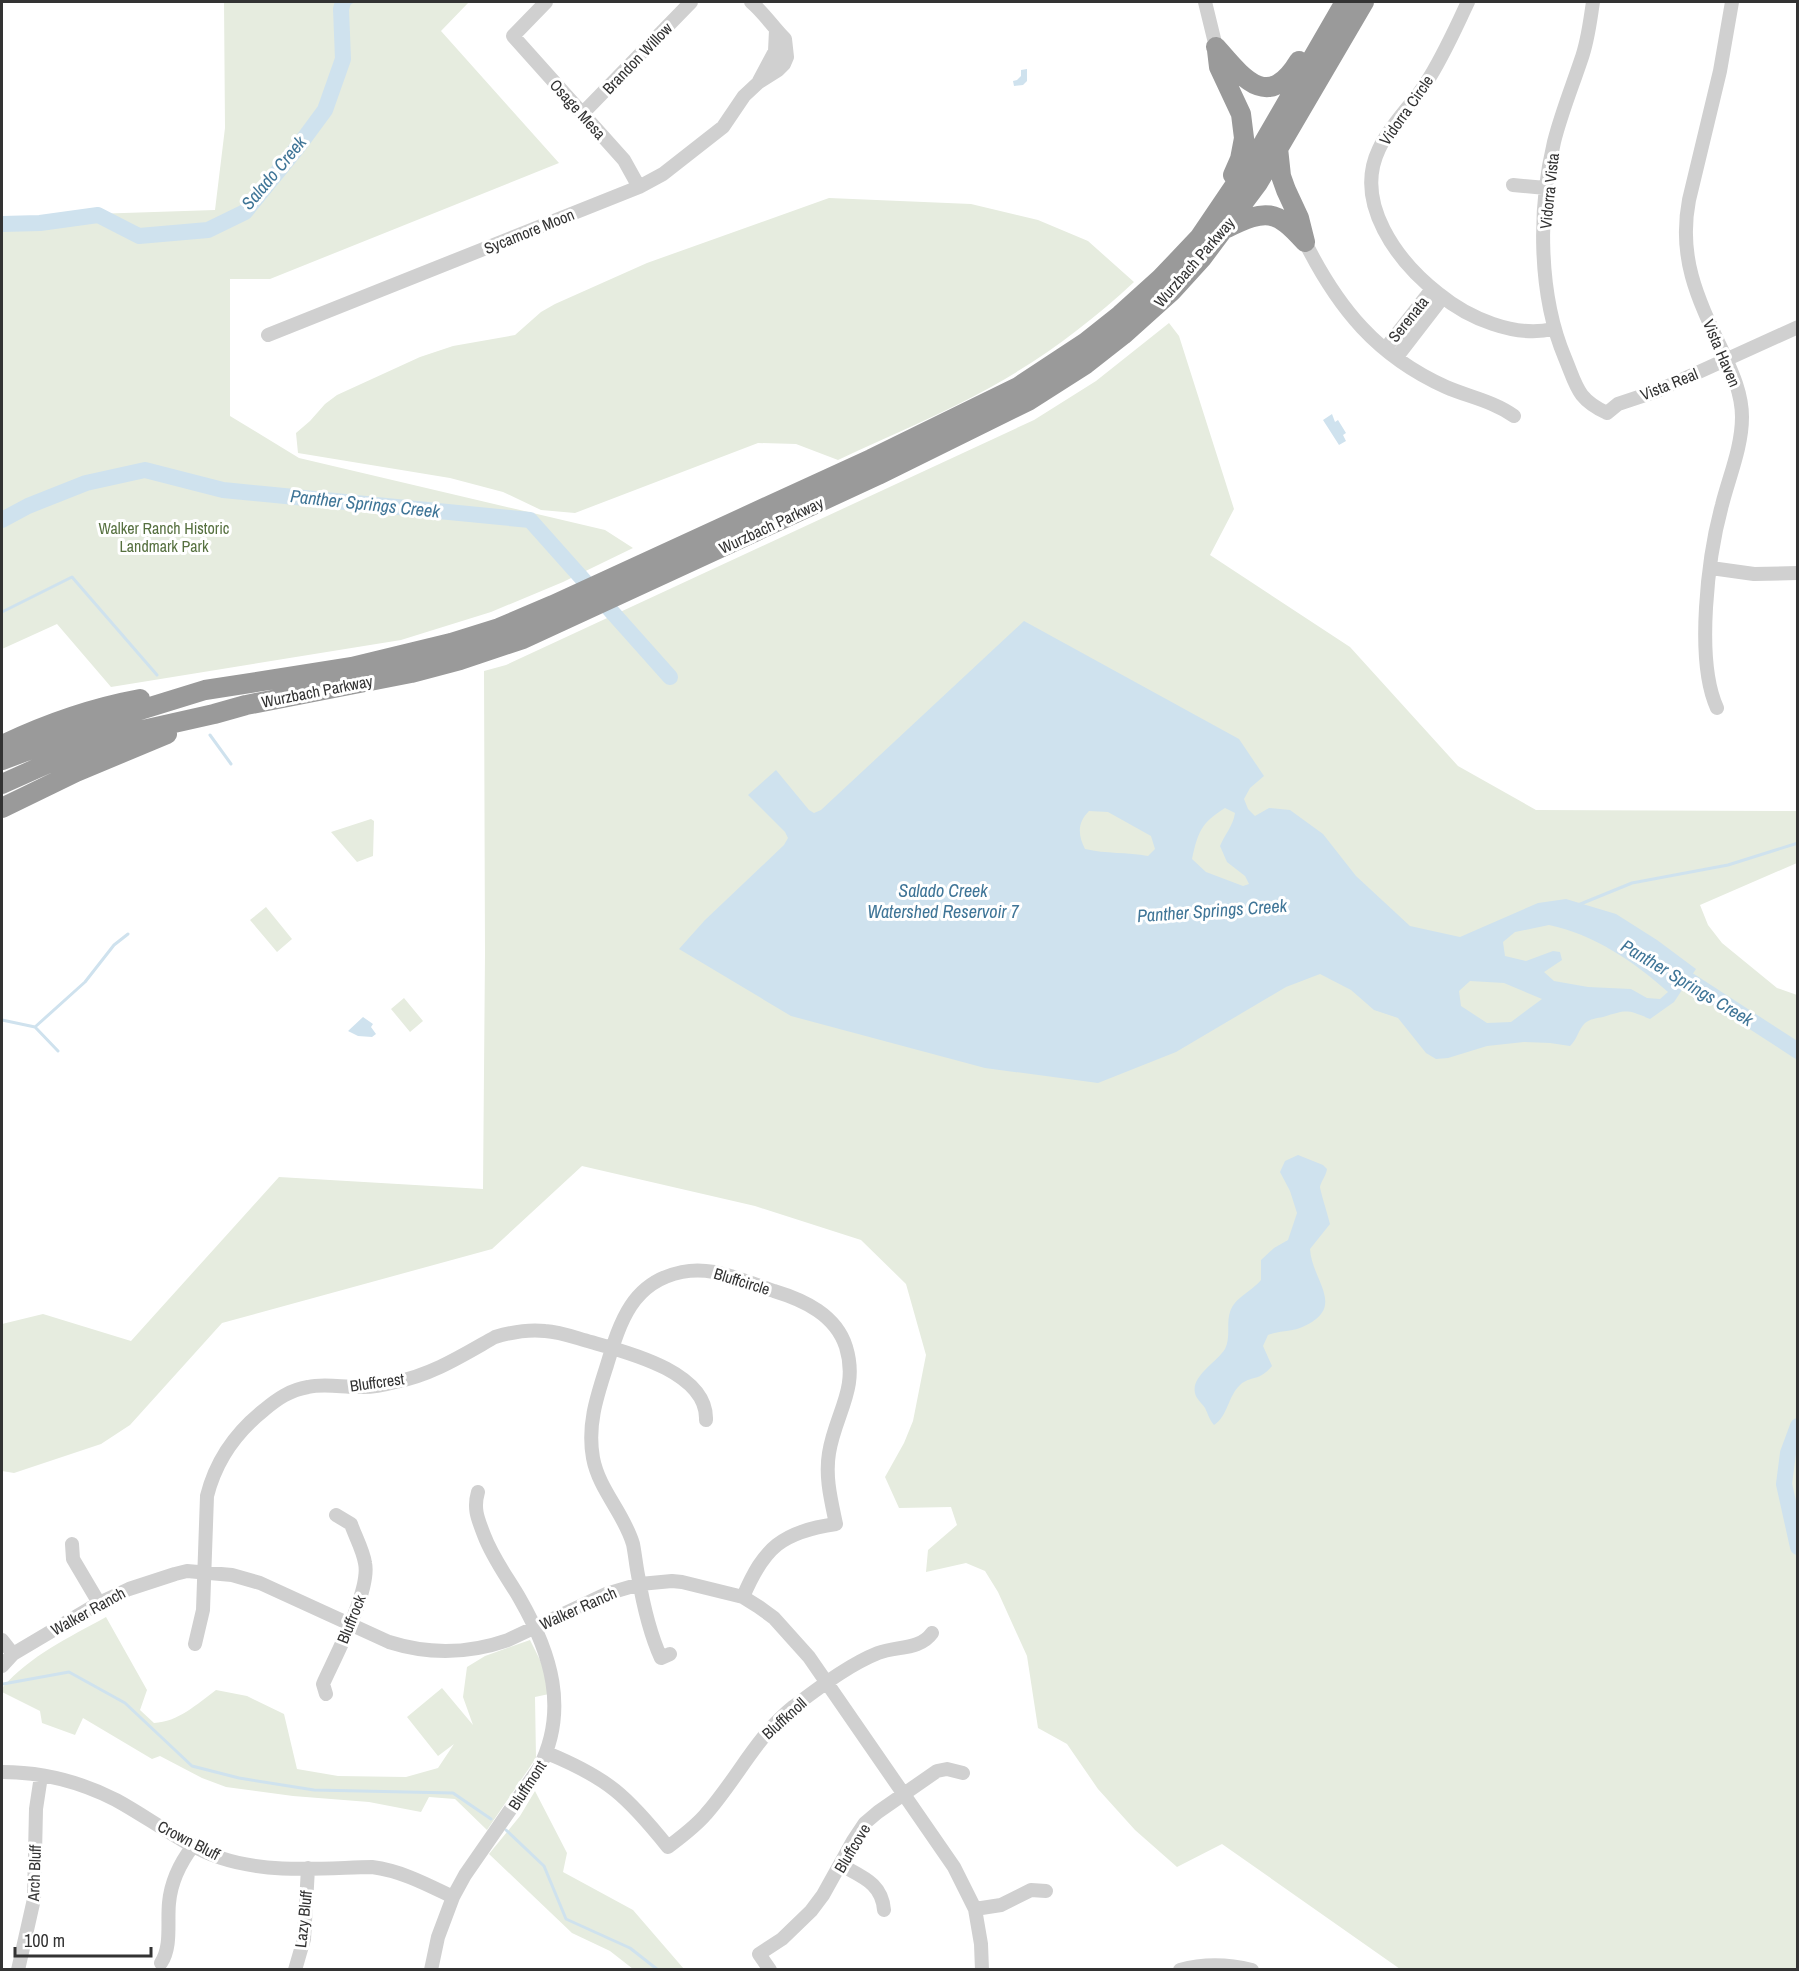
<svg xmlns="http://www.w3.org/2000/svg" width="1799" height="1971" font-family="'Archivo Narrow',sans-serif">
  <rect width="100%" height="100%" fill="#fff"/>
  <path fill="#e6ecdf" d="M224,2H469L441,31L559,163L270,279H230V416L299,458L605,530L633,548L563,582L491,612L401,640L111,687L57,624L2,649V217L215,210L225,128Z
    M829,198L971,204L1038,220L1088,241L1134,282C1090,323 1043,358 991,387C942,414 889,436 838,460L796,444L758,443L575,513L541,510L503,492L450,478L298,453L296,433L310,421L325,404L337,395L420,357L453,346L515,335L541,312L555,304L647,263Z
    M1169,323L1179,336L1234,509L1210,555L1350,647L1458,766L1536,810L1797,811V863L1700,905L1708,925L1722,943L1777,988L1797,995V1969H1400L1222,1844L1177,1867L1135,1830L1098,1789L1067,1744L1038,1728L1027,1656L998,1592L985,1571L966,1563L926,1572L928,1550L957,1525L951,1507L899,1508L885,1477L904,1443L913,1421L926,1355L906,1284L861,1240L755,1206L582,1166L492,1249L222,1323L130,1425L101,1444L14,1473L2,1471V1324L43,1314L131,1341L279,1177L483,1189L485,954L484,671L506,665L1034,420L1096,381Z
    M371,819L374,821L373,856L357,862L331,832Z
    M266,907L292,939L277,952L250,920Z
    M404,998L423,1021L410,1032L391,1009Z
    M106,1617L147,1690L140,1710L154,1723C178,1722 197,1704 216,1690L247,1696L284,1714L297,1769L338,1776L406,1777L438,1768L454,1744L438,1756L407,1717L442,1688L473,1725L463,1697L467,1667L485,1656L530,1640L545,1670L549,1694L535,1697L536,1758L487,1830L455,1799L429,1797L421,1812L369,1802L293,1796L226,1787L202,1778L160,1756L152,1759L83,1718L75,1735L42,1723L40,1711L2,1692V1688C31,1655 68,1638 106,1617Z
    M535,1791L567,1853L563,1872L633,1910L684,1969H633L610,1951L572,1933L489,1854L520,1816Z"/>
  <path fill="#cfe2ee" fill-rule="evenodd" d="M1027,69V81L1023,85L1014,86L1013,81L1017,80L1021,76V70Z
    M1332,414L1335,422L1338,420L1346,433L1343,435L1346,441L1339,445L1323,420Z
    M1024,621L1239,739L1264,776L1250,788L1244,799L1248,809L1255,816L1269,808L1290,810L1323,834L1356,876L1410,926L1460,937L1538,903L1566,899L1616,914L1657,940L1696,969L1674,1002L1650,1019C1626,1009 1627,1010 1603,1017C1597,1018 1590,1019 1585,1023C1578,1030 1577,1040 1570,1046L1550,1043L1524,1042L1487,1046L1448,1058L1436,1059L1426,1053L1398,1018L1374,1010L1351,990L1320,974L1286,987L1176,1052L1098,1083L985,1068L791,1016L679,949L705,920L784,845L788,838L785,832L748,795L776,770L809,810L814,813L821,810ZM1225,808L1235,813C1233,826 1225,834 1220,846L1227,862L1245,876L1249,884L1243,886L1206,872L1192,859C1198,832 1201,823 1225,808ZM1089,811L1108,812L1151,836L1155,849L1148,856C1127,852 1106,854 1085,849C1078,835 1077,823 1089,811ZM1549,925C1593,934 1635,962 1668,992L1660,999L1647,998L1631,989L1588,987L1554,981L1544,972L1562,960L1560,952L1553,951L1526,961L1505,956L1503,942L1515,932ZM1470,981L1504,983L1542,999L1511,1022L1487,1023L1461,1006L1459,991Z
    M363,1017L373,1024L371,1027L376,1034L372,1037L358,1036L348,1031Z
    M1298,1155L1323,1165L1327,1169C1326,1176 1321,1181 1320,1187C1320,1190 1329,1219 1330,1224L1310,1249C1312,1282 1349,1308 1300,1328C1289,1332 1277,1331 1268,1335L1263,1346L1272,1366C1259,1382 1251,1375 1240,1385C1228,1396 1228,1416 1214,1425C1209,1419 1208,1414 1205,1408C1202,1403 1196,1399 1195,1393C1191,1376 1217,1362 1225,1349C1231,1337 1226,1324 1230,1312C1235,1297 1251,1292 1261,1280V1260L1274,1248L1288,1240L1297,1213L1290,1191L1280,1172L1285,1161Z"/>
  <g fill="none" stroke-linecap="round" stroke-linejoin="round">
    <path stroke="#cfe2ee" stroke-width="3" d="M341,9L352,2
      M2,612L72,577L157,675
      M210,735L231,764
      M1578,905L1632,883L1728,865L1798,843
      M2,1020L35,1027L85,982L114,945L128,934
      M35,1027L58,1051
      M3,1684L69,1672L125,1703L192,1766L239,1778L314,1790L453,1793L491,1819
      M506,1830L544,1866L566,1919L630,1948L658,1970"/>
    <path stroke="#cfe2ee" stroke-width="16" d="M2,224L40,223L98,215L139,236L208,230L245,212L297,148L325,110L343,59L341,9L343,2
      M2,520L28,506L86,483L145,470L223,490L530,520L670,677
      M1670,968L1798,1051
      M1798,1426L1788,1453L1784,1484L1798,1547"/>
    <path stroke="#d0d0d0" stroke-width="14" d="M546,2L513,36L624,160L639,187
      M1205,2L1216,47
      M1468,2C1455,29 1443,57 1426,83C1412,105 1390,125 1379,149C1353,203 1398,262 1439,294C1468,318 1515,338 1553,329
      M1593,2C1590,21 1588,41 1581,60C1572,87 1561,114 1554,142C1538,209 1538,294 1565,358C1577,387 1577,399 1607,413
      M759,81L775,51L776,30
      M582,114L691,2
      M1513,185L1546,188
      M1305,242C1338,308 1377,356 1446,387C1469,397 1493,401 1514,416
      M268,335L639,187L663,174L723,127L744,96L759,82L778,70L784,64L787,57L785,39C773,27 764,13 751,2
      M1385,349L1432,289
      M1396,358L1443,297
      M1607,413L1618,404L1657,391L1798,327
      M1711,568L1754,574L1798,573
      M1717,708C1695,660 1708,556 1722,505C1729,477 1742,447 1742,417C1742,392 1731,370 1721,348C1697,297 1678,257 1689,200L1720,71L1732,2
      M72,1544L73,1559L99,1603
      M2,1640L13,1654
      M195,1644L203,1610L207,1496C216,1460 235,1433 264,1410C277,1399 290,1390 308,1387C326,1383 345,1388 363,1387C374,1387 384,1385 395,1382C432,1375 463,1355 495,1337C512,1332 528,1329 545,1331C561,1332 576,1338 591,1342C627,1352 708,1372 706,1420
      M670,1654L661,1658C649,1632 643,1604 638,1575C636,1565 635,1554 633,1544C624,1513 599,1490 593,1458C587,1425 597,1396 607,1365C620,1322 632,1282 682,1272C692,1270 703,1270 714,1272C734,1276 754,1284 774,1291C804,1300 836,1315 846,1347C859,1389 835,1414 829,1453C825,1477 831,1500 836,1524C782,1532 764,1547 743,1597
      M2,1666L13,1654L99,1603L129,1589L175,1574L187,1571L232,1575L260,1583L389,1642C430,1655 468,1654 508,1640L606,1594L640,1584L672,1581L682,1582L743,1597L759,1607L774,1618L809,1657L954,1867L975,1909L981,1944L982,1970
      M326,1694L323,1684C335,1657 371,1590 365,1563C363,1550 355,1536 351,1524L336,1515
      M547,1753C608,1778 627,1796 668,1847C681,1837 695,1827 706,1814C737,1779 756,1737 793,1707C819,1688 848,1665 878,1653C897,1646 920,1650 932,1633
      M2,1772C42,1772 81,1782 116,1800C151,1819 183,1845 221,1858C269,1874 323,1868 372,1867C402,1871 426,1884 453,1897
      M841,1865C862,1877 882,1883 884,1910
      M975,1909L1001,1905L1031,1890L1046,1891
      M161,1963C172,1946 167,1923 169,1903C171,1881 180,1863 193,1846
      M18,1970L34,1899L36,1809L41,1776
      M295,1970L304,1939L308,1868
      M431,1970L438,1937L453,1897L465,1875L539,1768C569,1710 551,1653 520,1599C508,1578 493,1559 484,1535C478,1519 473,1509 478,1492
      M770,1970L759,1954L782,1939L811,1911L823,1895L853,1841L865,1823L878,1812L937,1771L947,1769L963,1773
      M1180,1970C1205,1963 1228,1964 1252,1970"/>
    <path stroke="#9a9a9a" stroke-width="20" d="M1216,47C1243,78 1268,112 1299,61
      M1217,50L1219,67L1241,114L1244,138L1240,159L1233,175
      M1278,148L1281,176L1286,190L1299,218L1305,242
      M1227,228C1266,209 1276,209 1305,242
      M2,745C46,724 91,708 140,699
      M2,760L124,715L205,690L352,667L451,643L499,628L553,605L871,459L1018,387L1086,342L1120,315L1161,278L1199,238L1264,142L1345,2
      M2,784L80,749L134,732L214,714L246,705L411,673L460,660L523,639L878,475L1028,401L1086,364L1123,335L1172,291L1202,258L1258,183L1364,2
      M2,808L76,772L167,734"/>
  </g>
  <g text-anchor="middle" stroke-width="6" stroke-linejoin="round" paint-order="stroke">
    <g font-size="16" fill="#333" stroke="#fff">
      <text transform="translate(637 58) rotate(-46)" y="6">Brandon Willow</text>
      <text transform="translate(578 109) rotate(48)" y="6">Osage Mesa</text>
      <text transform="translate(1406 110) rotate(-55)" y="6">Vidorra Circle</text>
      <text transform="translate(1549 191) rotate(-84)" y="6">Vidorra Vista</text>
      <text transform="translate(529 231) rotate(-22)" y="6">Sycamore Moon</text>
      <text transform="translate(1194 262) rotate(-49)" y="6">Wurzbach Parkway</text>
      <text transform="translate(1408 319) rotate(-51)" y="6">Serenata</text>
      <text transform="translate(1722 353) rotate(67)" y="6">Vista Haven</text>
      <text transform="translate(1669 384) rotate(-22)" y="6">Vista Real</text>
      <text transform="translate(771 525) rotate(-25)" y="6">Wurzbach Parkway</text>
      <text transform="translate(317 691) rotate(-11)" y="6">Wurzbach Parkway</text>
      <text transform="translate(742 1281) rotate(17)" y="6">Bluffcircle</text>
      <text transform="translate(377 1382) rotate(-8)" y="6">Bluffcrest</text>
      <text transform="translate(578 1608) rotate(-24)" y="6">Walker Ranch</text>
      <text transform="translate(88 1611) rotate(-29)" y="6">Walker Ranch</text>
      <text transform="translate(351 1619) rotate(-68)" y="6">Bluffrock</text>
      <text transform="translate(784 1718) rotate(-42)" y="6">Bluffknoll</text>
      <text transform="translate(527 1785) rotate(-57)" y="6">Bluffmont</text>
      <text transform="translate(189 1840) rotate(27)" y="6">Crown Bluff</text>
      <text transform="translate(852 1848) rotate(-59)" y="6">Bluffcove</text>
      <text transform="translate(34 1873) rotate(-88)" y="6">Arch Bluff</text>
      <text transform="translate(303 1919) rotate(-84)" y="6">Lazy Bluff</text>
    </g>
    <g font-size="16" fill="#56703f" stroke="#fff">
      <text x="164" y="534">Walker Ranch Historic<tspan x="164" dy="18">Landmark Park</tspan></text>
    </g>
    <g font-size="18" font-style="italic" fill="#3f7597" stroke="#fff">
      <text transform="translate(274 173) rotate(-50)" y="6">Salado Creek</text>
      <text transform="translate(365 504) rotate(6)" y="6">Panther Springs Creek</text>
      <text x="943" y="897">Salado Creek<tspan x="943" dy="21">Watershed Reservoir 7</tspan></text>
      <text transform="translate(1212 911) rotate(-4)" y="6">Panther Springs Creek</text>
      <text transform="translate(1687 983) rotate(31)" y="6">Panther Springs Creek</text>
    </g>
  </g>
  <rect width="1799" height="1971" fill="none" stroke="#333333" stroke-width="6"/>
  <path d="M15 1947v9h136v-9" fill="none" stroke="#333333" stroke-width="3"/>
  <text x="24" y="1947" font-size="18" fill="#333333" stroke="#ffffff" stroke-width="4.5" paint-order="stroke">100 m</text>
</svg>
